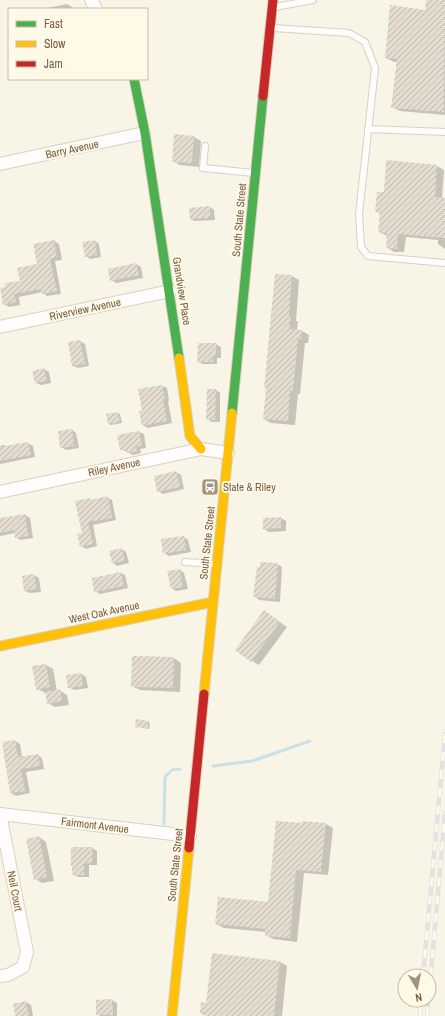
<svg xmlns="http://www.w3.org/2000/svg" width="445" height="1016" font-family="'Archivo Narrow',sans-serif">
  <defs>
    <pattern id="building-hatch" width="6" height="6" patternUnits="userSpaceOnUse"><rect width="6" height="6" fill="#e4dcce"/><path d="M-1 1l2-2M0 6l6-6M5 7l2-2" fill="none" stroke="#beb6a9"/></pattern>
  </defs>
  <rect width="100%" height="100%" fill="#f8f4e6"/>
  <path fill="#0003" d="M427,0H445V115L400,111L392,107L397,62H394L386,58L426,11Z
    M67,4L72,7V9H47V8Z
    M194,137L201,141L199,167L180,165L173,161Z
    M387,161L437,166L444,170L442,199H445V249L438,244V240L406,237L404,252H394L387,247L388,236L379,232L381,214L376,211L385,194Z
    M210,207L214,210L215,220L195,221L190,219Z
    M54,241L59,244L62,260L55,261L61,294L47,296L42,292L19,297L20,305L9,307L4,304L38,265Z
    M95,241L99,244L101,257L90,259L86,256Z
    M136,264L141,267L143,278L116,283L111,280Z
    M276,275L292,276L299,280L296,321H298L297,330L302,331L309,335L308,343H305L300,394H298L295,425L271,423L264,419L267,389L265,388Z
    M80,341L85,344L89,366L78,368L73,366Z
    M199,344H216L221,347V358H217V364H203L198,362Z
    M44,369L49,372L51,383L41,385L36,383Z
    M162,386L167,388L169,401H168L172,423L148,428L143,425V411Z
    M216,390L220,393V422H212L207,419Z
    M118,413L120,414L122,423L111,425L109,424Z
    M72,430L76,433L79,448L66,450L61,447Z
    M139,432L144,434L146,448L140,449L141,453L133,455L121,449Z
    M28,443L33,446L35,457L0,464V446L4,445L7,447Z
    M176,472L181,475L184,489L163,494L158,491Z
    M108,498L112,500L116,520L93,525L97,546L86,549L81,546L89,499L92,501Z
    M25,515L30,518L33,538L20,540L16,537L15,533L0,536V519Z
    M281,518L286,521V531L269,532L264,529Z
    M184,537L188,540L191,552L169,556L164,553Z
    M122,549L126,552L129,563L117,566L113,563Z
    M277,564L282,567L280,602L259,600L255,597Z
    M180,570L184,573L188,589L176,591L172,588Z
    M121,573L125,575L128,588L100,594L95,591Z
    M34,575L39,578L41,592L30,593L25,591Z
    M264,611L287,627L259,665L252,661Z
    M174,658L181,663L180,692L140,690L132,686Z
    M46,665L53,669L57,691L59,690L67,695L69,705L55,707L48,703L46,693L37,689Z
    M81,674L86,677L88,688L74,690L69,687Z
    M148,722L150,723L149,729L136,726Z
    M15,741L20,744L22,757L38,755L42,758L44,769L26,772L30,793L16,796L11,793Z
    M326,824L333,828L328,875L304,873L297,942L273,939L266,935V932L224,928L216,924L269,903Z
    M39,837L46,842L54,881L42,883L35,879Z
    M92,848L97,851V865H89V877H78L73,874Z
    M280,962L287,966L282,1016H206L201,1013L207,1004Z
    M112,1000L117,1003V1016H100L97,1014Z
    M26,1002L31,1005L33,1016H16L14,1004Z"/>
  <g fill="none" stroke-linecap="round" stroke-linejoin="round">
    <path stroke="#c7e2e9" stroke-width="3" d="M213,766L252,761L310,741
      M164,824L165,777L172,770L180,769"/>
  </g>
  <path fill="url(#building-hatch)" d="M426,0H445L444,112L391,108L397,59L385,58L390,5L425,10Z
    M174,134L194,136L192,163L172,162Z
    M386,160L437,165L435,197L445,198V238L398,234L397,249L386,248L387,233L378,232L380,212H375L377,192H384Z
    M210,206V218L190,219L189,208Z
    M54,240L57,257L50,259L57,291L42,294L41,289L14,294L16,302L3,305L0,288L5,287V283L20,281L17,268L37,264L33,244Z
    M95,240L97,255L85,257L82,242Z
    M136,263L139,275L110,281L108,269Z
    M275,274L292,275L289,316H291L289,329L302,330L301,339H298L293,391L290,390L288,421L263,419L266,388H264Z
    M80,340L85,364L72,366L68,342Z
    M198,343H216V356H213V362H197Z
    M44,368L47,381L35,383L32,371Z
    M162,385L165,398L163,399L167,421L142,426L139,411H142L138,389Z
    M207,389H216L215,420H206Z
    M118,412L120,422L108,424L106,414Z
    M72,429L74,446L60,448L58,431Z
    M139,431L142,445L136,447L137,451L127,453V449L120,450L117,435Z
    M28,442L31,455L0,461V447Z
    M176,471L180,487L157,492L154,476Z
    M108,496L112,518L88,522L93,544L80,547L77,534L82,533L75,501L90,498V500Z
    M25,514L28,536L15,538L14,530L0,533V518Z
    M281,517V528L263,529V518Z
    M184,536L186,550L163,554L161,539Z
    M122,548L125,561L112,563L109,551Z
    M260,562L278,563L275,599L253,597L257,567H260Z
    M180,569L183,587L171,589L167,571Z
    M121,572L124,586L94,592L92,578Z
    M34,574L37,589L24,591L22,576Z
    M264,610L280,622L251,662L235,650Z
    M132,656L174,657L173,688L131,687Z
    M46,664L50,687L36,690L32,666Z
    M81,673L83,686L68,688L66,675Z
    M60,689L62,701L47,704L45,692Z
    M136,719L149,721L147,729L135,727Z
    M15,740L18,757L38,754L40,766L21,769L25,791L10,793L2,742Z
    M276,821L302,823V821L326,823L321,872L296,870L290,938L265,936V929L215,924L218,897L268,902Z
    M39,836L47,877L34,880L26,839Z
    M71,847H93L92,863H84V875H72V866H71Z
    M212,953L280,961L274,1016H205V1013H200L201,1002L206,1003Z
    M112,999L113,1015H96V1000Z
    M26,1001L29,1016H15L13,1004Z"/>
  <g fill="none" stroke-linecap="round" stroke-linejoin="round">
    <g stroke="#d9d1c4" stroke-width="8">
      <path id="lane" d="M275,7L313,0
        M273,28L349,33L365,42L375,68L359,214L361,247L368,256L445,263
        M368,129L445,132
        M205,146L203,168L254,173
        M185,562L215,564"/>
    </g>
    <g stroke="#d9d1c4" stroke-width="14">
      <path id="street" d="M91,0L96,9
        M0,164L144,133
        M0,327L170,291
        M0,492L201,449L228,453
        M0,814L190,836
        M0,976L8,975L23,967L27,952L0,814"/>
    </g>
    <g stroke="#d8d0c2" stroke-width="11">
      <path id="fast" d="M134,79L145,133L179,358
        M232,413L263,96"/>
    </g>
    <g stroke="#d8d0c2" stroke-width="11">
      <path id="slow" d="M179,358L190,436L201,449
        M0,646L213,602
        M204,694L232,413
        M172,1016L189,848"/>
    </g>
    <g stroke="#d8d0c2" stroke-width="11">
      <path id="jam" d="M263,96L273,0
        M189,848L204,694"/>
    </g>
    <use href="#lane" stroke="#fefdfb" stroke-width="6"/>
    <use href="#street" stroke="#fefdfb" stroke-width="12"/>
    <use href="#fast" stroke="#4caf50" stroke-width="9"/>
    <use href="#slow" stroke="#ffc107" stroke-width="9"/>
    <use href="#jam" stroke="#c62828" stroke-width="9"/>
    <g stroke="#e4e1e3" stroke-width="4.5">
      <path id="rail" d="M423,976L445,734
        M429,994L445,813
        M420,1016L421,1000
        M427,1016L428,1000"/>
    </g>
    <use href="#rail" stroke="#fff9e8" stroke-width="3" stroke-dasharray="9" stroke-linecap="butt"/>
  </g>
  <defs>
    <g id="bus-square" transform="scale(0.9)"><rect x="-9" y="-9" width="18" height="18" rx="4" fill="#a4927d" stroke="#fff9e8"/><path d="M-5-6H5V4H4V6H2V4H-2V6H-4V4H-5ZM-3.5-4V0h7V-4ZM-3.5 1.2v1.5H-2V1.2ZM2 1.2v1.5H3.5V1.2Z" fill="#fff"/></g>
  </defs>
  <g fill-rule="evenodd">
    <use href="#bus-square" x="210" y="487"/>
  </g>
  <g text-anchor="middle" stroke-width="4" stroke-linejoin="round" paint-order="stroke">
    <g font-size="11" fill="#775e44" stroke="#fff9e8">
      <text transform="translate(72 149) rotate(-12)" y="4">Barry Avenue</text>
      <text transform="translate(239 220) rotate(-85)" y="4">South State Street</text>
      <text transform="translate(182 291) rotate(81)" y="4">Grandview Place</text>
      <text transform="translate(85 309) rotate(-12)" y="4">Riverview Avenue</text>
      <text transform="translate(114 467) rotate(-12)" y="4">Riley Avenue</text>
      <text transform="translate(207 543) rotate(-84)" y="4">South State Street</text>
      <text transform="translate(104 612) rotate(-12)" y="4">West Oak Avenue</text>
      <text transform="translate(95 825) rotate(7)" y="4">Fairmont Avenue</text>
      <text transform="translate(175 865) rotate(-84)" y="4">South State Street</text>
      <text transform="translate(15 891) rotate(79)" y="4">Neil Court</text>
    </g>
    <g font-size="11" fill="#775e44" stroke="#fff9e8" text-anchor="start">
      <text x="223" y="491">State &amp; Riley</text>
    </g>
  </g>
  <rect x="8" y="8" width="140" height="72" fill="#fff9e8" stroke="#c9bba6"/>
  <rect x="16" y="21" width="20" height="6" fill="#4caf50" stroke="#c9bba6"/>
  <text x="44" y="28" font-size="12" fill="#775e44">Fast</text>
  <rect x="16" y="41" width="20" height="6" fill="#ffc107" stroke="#c9bba6"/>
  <text x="44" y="48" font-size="12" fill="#775e44">Slow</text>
  <rect x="16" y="61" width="20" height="6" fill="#c62828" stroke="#c9bba6"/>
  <text x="44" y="68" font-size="12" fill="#775e44">Jam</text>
  <g transform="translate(417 988) rotate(170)"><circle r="19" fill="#fff9e8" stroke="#c9bba6"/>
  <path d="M0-3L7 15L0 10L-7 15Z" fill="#a4927d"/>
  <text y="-6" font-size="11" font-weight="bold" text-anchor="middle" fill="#775e44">N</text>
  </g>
</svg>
